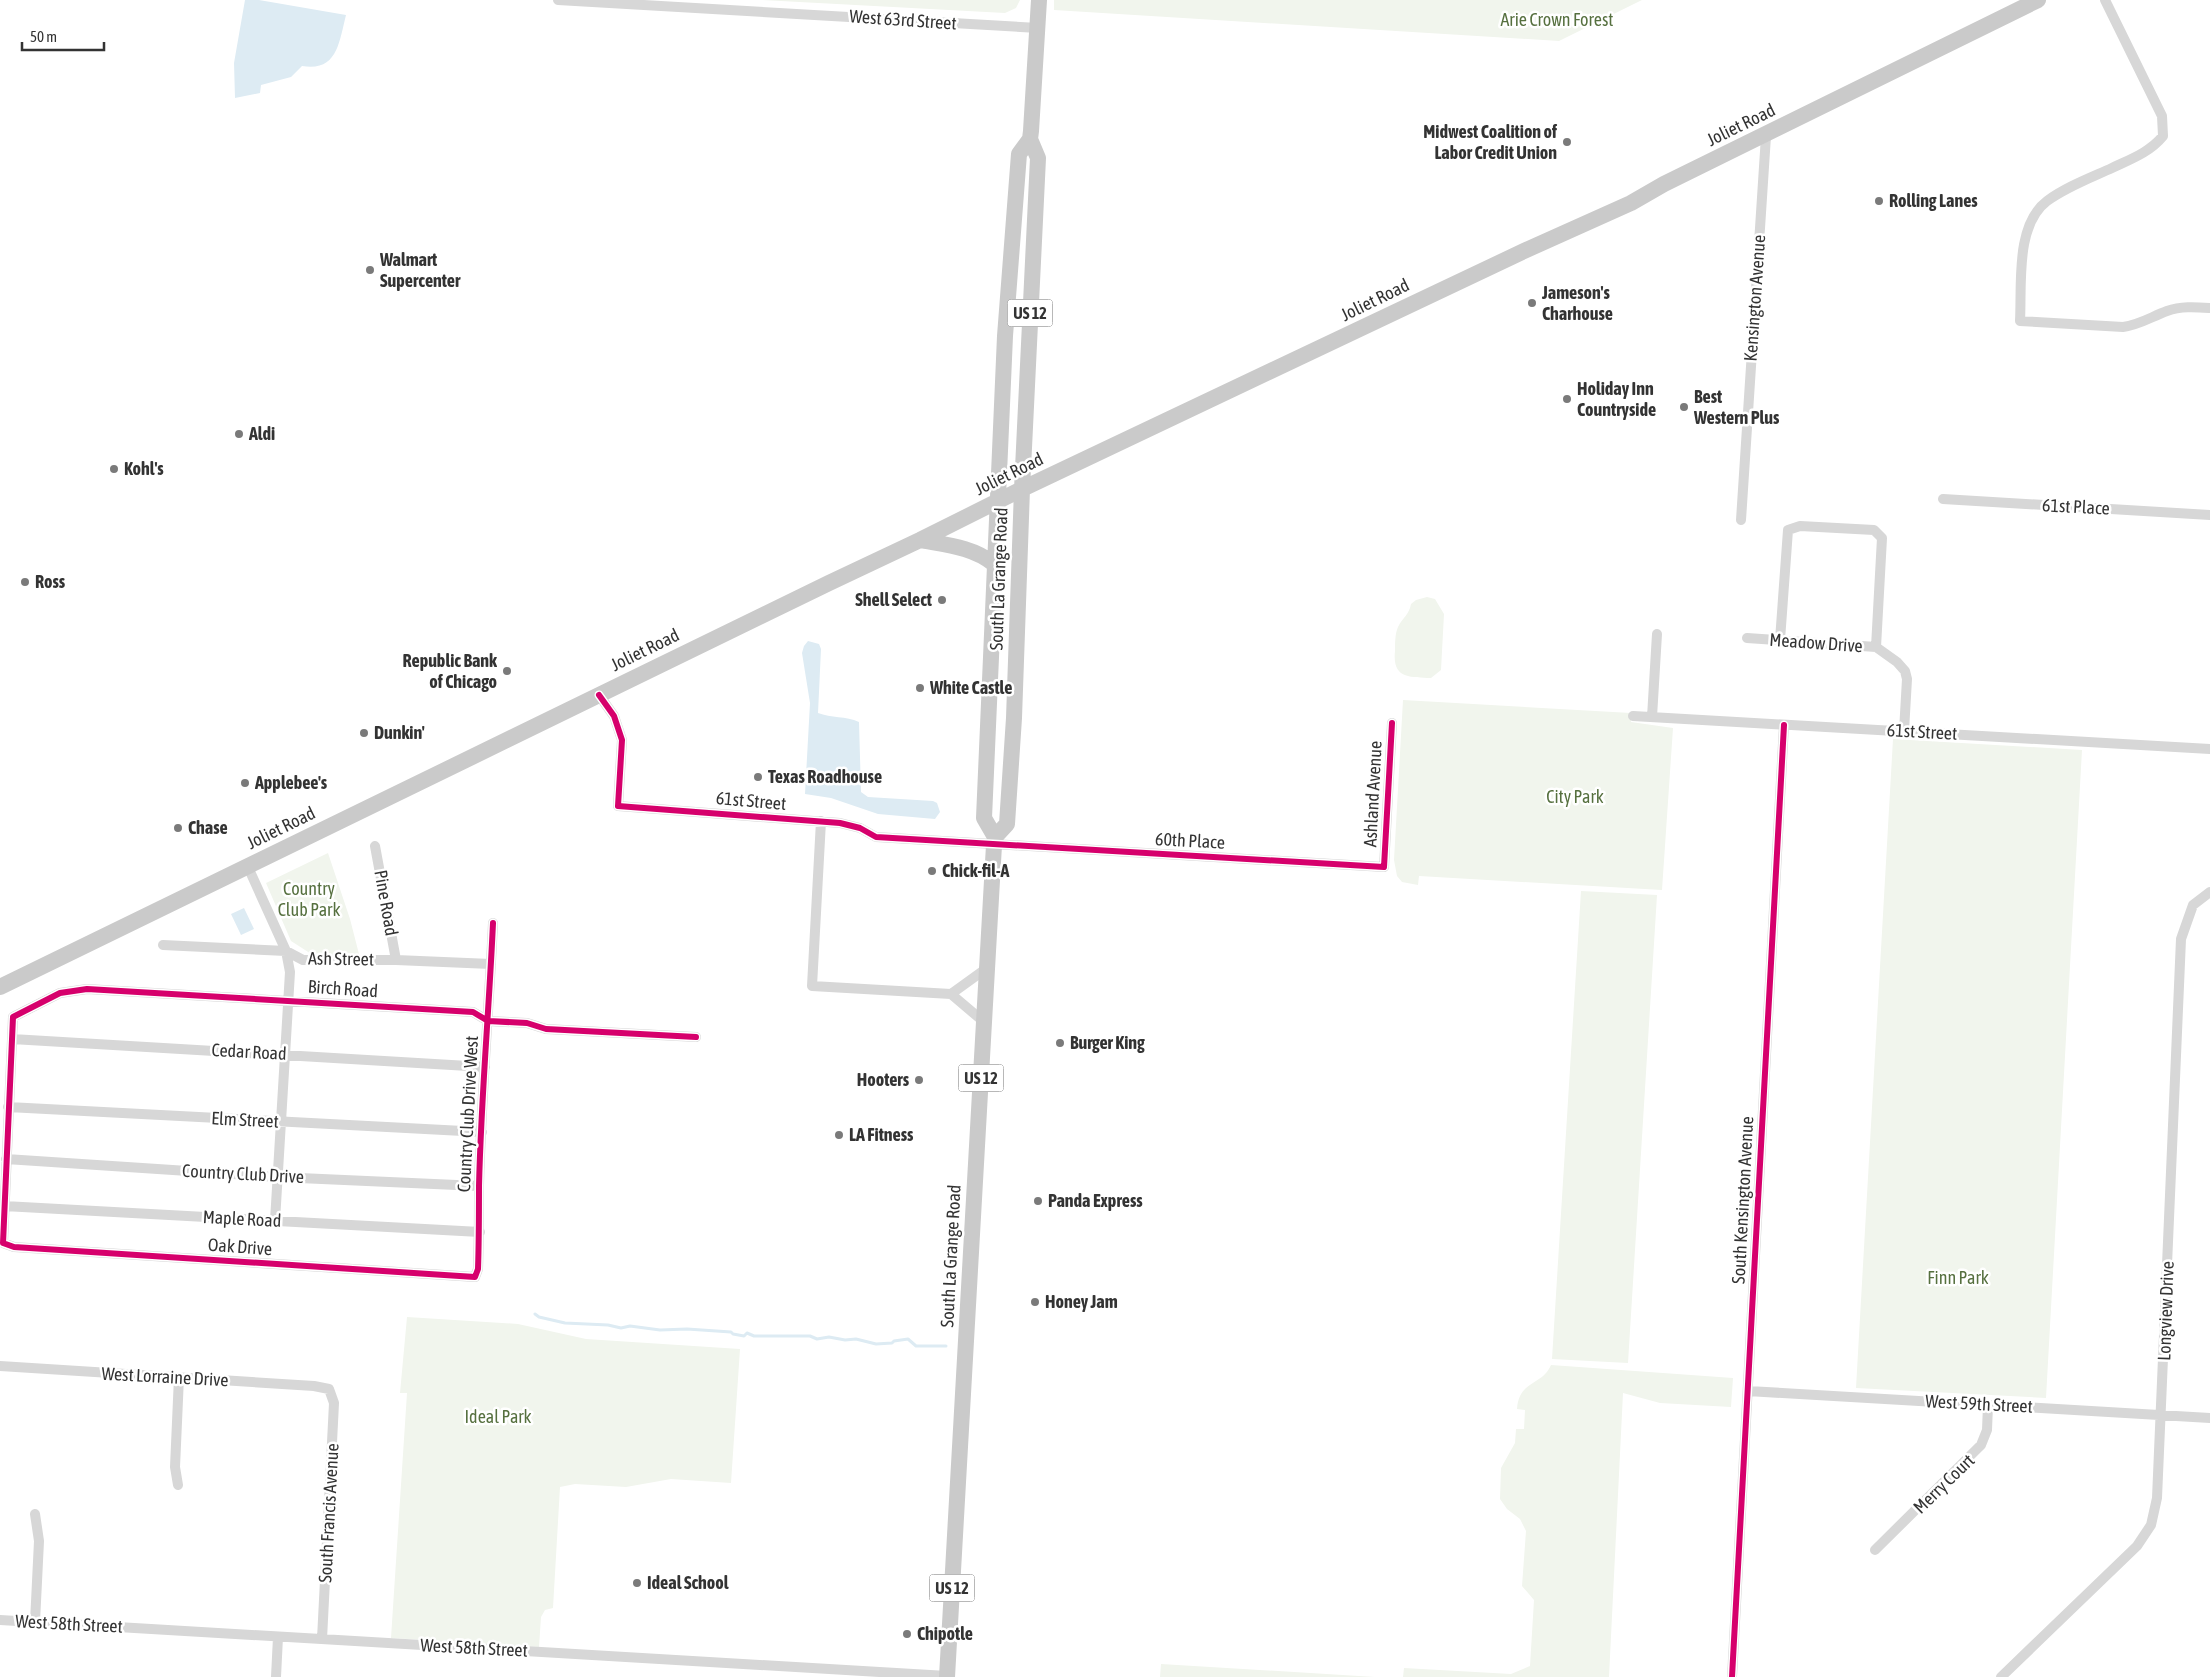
<svg xmlns="http://www.w3.org/2000/svg" width="2210" height="1677" font-family="'Asap Condensed',sans-serif">
  <rect width="100%" height="100%" fill="#fff"/>
  <path fill="#f1f5ed" d="M762,0H1020L1016,8L1005,13Z
    M1054,0H1642L1559,41L1054,10Z
    M1427,597L1435,599L1444,614L1441,670L1431,678C1410,677 1392,679 1395,651C1395,643 1395,634 1398,627C1403,617 1409,615 1411,604L1416,600Z
    M1403,700L1631,713V722L1673,728L1662,890L1419,876L1418,885L1402,882L1397,876L1394,860Z
    M1893,739L2082,750L2046,1398L1856,1388Z
    M328,853L350,919L360,958L316,957L291,941L266,883Z
    M1581,891L1657,895L1628,1363L1552,1359Z
    M407,1317L518,1324L586,1339L740,1349L731,1483L671,1479L626,1487L575,1484L560,1487L553,1608L545,1610L541,1617L539,1647L391,1638L407,1393H400Z
    M1551,1365L1733,1378L1731,1407L1660,1403L1623,1393L1609,1677H1403L1404,1668L1511,1674L1530,1666L1534,1600L1522,1586L1526,1531L1520,1519L1507,1509L1500,1499L1501,1468L1515,1443L1516,1429H1524L1525,1410L1517,1409C1519,1380 1542,1386 1551,1365Z
    M1161,1664L1375,1677H1160Z"/>
  <path fill="#ddebf3" d="M245,0H259L346,15C339,43 337,72 302,66L291,77L261,85L260,93L235,98L234,63Z
    M808,641L819,644L821,649L818,713C831,718 846,716 859,722L861,792L868,797L933,801L937,803L940,812L935,819L878,814L831,798L805,794L810,703L802,653L804,646Z
    M244,908L254,929L241,935L231,914Z"/>
  <g fill="none" stroke-linecap="round" stroke-linejoin="round">
    <path stroke="#ddebf3" stroke-width="3" d="M535,1314L539,1317L565,1323L608,1325L621,1328L630,1326L660,1330L687,1329L731,1332L733,1334L744,1336L747,1333L754,1336H810L817,1339L829,1337L845,1340L856,1339L876,1344L892,1343L894,1341L908,1339L916,1346H946"/>
    <path stroke="#d7d7d7" stroke-width="10" d="M558,0L1038,28
      M2105,0L2162,116L2163,136C2150,152 2131,159 2112,168C2090,178 2066,187 2047,201C2015,225 2022,285 2020,321L2123,327C2139,325 2151,317 2167,311C2181,306 2195,307 2210,308
      M1943,499L2210,515
      M1741,520L1766,136
      M1747,638L1876,647L1897,662L1905,671L1907,679L1904,731
      M1780,640L1788,530L1800,526L1874,530L1882,538L1876,647
      M599,695L614,716L622,740L618,806L840,823L860,828L876,837L1384,867L1392,723
      M1633,716L2210,749
      M1652,717L1657,634
      M821,821L812,986L951,994L987,968
      M375,846L396,960
      M248,867L286,951L290,972L275,1221
      M493,923C489,1011 481,1098 479,1186C479,1214 479,1241 478,1269L475,1277L14,1247L3,1243L13,1017L60,993L87,989L473,1012L488,1021L527,1023L546,1029L696,1037
      M163,945L286,951L303,960H396L491,964
      M951,994L984,1022
      M12,1039L485,1067
      M8,1107L482,1132
      M6,1159L277,1177L479,1186
      M4,1206L480,1232
      M0,1366L314,1386L329,1389L334,1403L322,1639
      M1748,1391L2210,1418
      M178,1485L175,1467L179,1377
      M35,1514L39,1541L35,1622
      M1875,1550L1981,1445L1987,1430L1988,1405
      M0,1620L947,1676
      M276,1677L278,1637
      M1732,1677L1784,725
      M2001,1677L2137,1546L2151,1525L2157,1498L2181,939L2193,905L2210,892"/>
    <path stroke="#cacaca" stroke-width="16" d="M920,540C947,545 973,547 994,564
      M995,837L1007,824L1014,718L1022,489L1038,158L1030,139
      M0,987L829,583L920,540L1022,489L1524,251L1631,203L1664,184L2038,0
      M947,1677L994,845L995,837L984,818L1005,336L1019,154L1030,139L1031,131L1039,0"/>
    <g stroke="#fff" stroke-width="9">
      <path id="cycleway" d="M599,695L614,716L622,740L618,806L840,823L860,828L876,837L1384,867L1392,723
        M493,923C489,1011 481,1098 479,1186C479,1214 479,1241 478,1269L475,1277L14,1247L3,1243L13,1017L60,993L87,989L473,1012L488,1021L527,1023L546,1029L696,1037
        M1732,1677L1784,725"/>
    </g>
    <use href="#cycleway" stroke="#d6006c" stroke-width="6"/>
  </g>
  <g fill="#7a7a7a" stroke="#fff" stroke-width="2">
    <circle cx="1567" cy="142" r="5"/>
    <circle cx="1879" cy="201" r="5"/>
    <circle cx="370" cy="270" r="5"/>
    <circle cx="1532" cy="303" r="5"/>
    <circle cx="1567" cy="399" r="5"/>
    <circle cx="1684" cy="407" r="5"/>
    <circle cx="239" cy="434" r="5"/>
    <circle cx="114" cy="469" r="5"/>
    <circle cx="25" cy="582" r="5"/>
    <circle cx="942" cy="600" r="5"/>
    <circle cx="507" cy="671" r="5"/>
    <circle cx="920" cy="688" r="5"/>
    <circle cx="364" cy="733" r="5"/>
    <circle cx="758" cy="777" r="5"/>
    <circle cx="245" cy="783" r="5"/>
    <circle cx="178" cy="828" r="5"/>
    <circle cx="932" cy="871" r="5"/>
    <circle cx="1060" cy="1043" r="5"/>
    <circle cx="919" cy="1080" r="5"/>
    <circle cx="839" cy="1135" r="5"/>
    <circle cx="1038" cy="1201" r="5"/>
    <circle cx="1035" cy="1302" r="5"/>
    <circle cx="637" cy="1583" r="5"/>
    <circle cx="907" cy="1634" r="5"/>
  </g>
  <g text-anchor="middle" stroke-width="5" stroke-linejoin="round" paint-order="stroke">
    <g fill="#fff" stroke="#707070" stroke-width="1">
      <rect x="1007.5" y="299.5" width="45" height="27" rx="4"/>
      <rect x="958.5" y="1064.5" width="45" height="27" rx="4"/>
      <rect x="929.5" y="1574.5" width="45" height="27" rx="4"/>
    </g>
    <g font-size="16" font-weight="bold" fill="#333">
      <text x="1030" y="319">US 12</text>
      <text x="981" y="1084">US 12</text>
      <text x="952" y="1594">US 12</text>
    </g>
    <g font-size="18" fill="#333" stroke="#fff">
      <text transform="translate(903 20) rotate(4)" y="6">West 63rd Street</text>
      <text transform="translate(1741 125) rotate(-26)" y="6">Joliet Road</text>
      <text transform="translate(1755 298) rotate(-86)" y="6">Kensington Avenue</text>
      <text transform="translate(1375 300) rotate(-26)" y="6">Joliet Road</text>
      <text transform="translate(1009 474) rotate(-26)" y="6">Joliet Road</text>
      <text transform="translate(2076 507) rotate(3)" y="6">61st Place</text>
      <text transform="translate(999 579) rotate(-88)" y="6">South La Grange Road</text>
      <text transform="translate(1816 643) rotate(4)" y="6">Meadow Drive</text>
      <text transform="translate(645 650) rotate(-26)" y="6">Joliet Road</text>
      <text transform="translate(1922 732) rotate(3)" y="6">61st Street</text>
      <text transform="translate(1373 794) rotate(-87)" y="6">Ashland Avenue</text>
      <text transform="translate(751 801) rotate(5)" y="6">61st Street</text>
      <text transform="translate(281 828) rotate(-26)" y="6">Joliet Road</text>
      <text transform="translate(1190 841) rotate(3)" y="6">60th Place</text>
      <text transform="translate(386 903) rotate(80)" y="6">Pine Road</text>
      <text transform="translate(341 959) rotate(1)" y="6">Ash Street</text>
      <text transform="translate(343 989) rotate(4)" y="6">Birch Road</text>
      <text transform="translate(249 1052) rotate(3)" y="6">Cedar Road</text>
      <text transform="translate(468 1114) rotate(-87)" y="6">Country Club Drive West</text>
      <text transform="translate(245 1120) rotate(3)" y="6">Elm Street</text>
      <text transform="translate(243 1174) rotate(3)" y="6">Country Club Drive</text>
      <text transform="translate(1743 1200) rotate(-87)" y="6">South Kensington Avenue</text>
      <text transform="translate(242 1219) rotate(3)" y="6">Maple Road</text>
      <text transform="translate(240 1247) rotate(4)" y="6">Oak Drive</text>
      <text transform="translate(951 1256) rotate(-87)" y="6">South La Grange Road</text>
      <text transform="translate(2166 1311) rotate(-88)" y="6">Longview Drive</text>
      <text transform="translate(165 1377) rotate(3)" y="6">West Lorraine Drive</text>
      <text transform="translate(1979 1404) rotate(3)" y="6">West 59th Street</text>
      <text transform="translate(1944 1484) rotate(-44)" y="6">Merry Court</text>
      <text transform="translate(329 1513) rotate(-87)" y="6">South Francis Avenue</text>
      <text transform="translate(69 1624) rotate(3)" y="6">West 58th Street</text>
      <text transform="translate(474 1648) rotate(3)" y="6">West 58th Street</text>
    </g>
    <g font-size="18" fill="#56703f" stroke="#fff">
      <text x="1557" y="26">Arie Crown Forest</text>
      <text x="1575" y="803">City Park</text>
      <text x="309" y="895">Country<tspan x="309" dy="21">Club Park</tspan></text>
      <text x="1958" y="1284">Finn Park</text>
      <text x="498" y="1423">Ideal Park</text>
    </g>
    <g font-size="18" font-weight="bold" fill="#333" stroke="#fff" text-anchor="start">
      <text x="1557" y="138" text-anchor="end">Midwest Coalition of<tspan x="1557" dy="21">Labor Credit Union</tspan></text>
      <text x="1889" y="207">Rolling Lanes</text>
      <text x="380" y="266">Walmart<tspan x="380" dy="21">Supercenter</tspan></text>
      <text x="1542" y="299">Jameson's<tspan x="1542" dy="21">Charhouse</tspan></text>
      <text x="1577" y="395">Holiday Inn<tspan x="1577" dy="21">Countryside</tspan></text>
      <text x="1694" y="403">Best<tspan x="1694" dy="21">Western Plus</tspan></text>
      <text x="249" y="440">Aldi</text>
      <text x="124" y="475">Kohl's</text>
      <text x="35" y="588">Ross</text>
      <text x="932" y="606" text-anchor="end">Shell Select</text>
      <text x="497" y="667" text-anchor="end">Republic Bank<tspan x="497" dy="21">of Chicago</tspan></text>
      <text x="930" y="694">White Castle</text>
      <text x="374" y="739">Dunkin'</text>
      <text x="768" y="783">Texas Roadhouse</text>
      <text x="255" y="789">Applebee's</text>
      <text x="188" y="834">Chase</text>
      <text x="942" y="877">Chick-fil-A</text>
      <text x="1070" y="1049">Burger King</text>
      <text x="909" y="1086" text-anchor="end">Hooters</text>
      <text x="849" y="1141">LA Fitness</text>
      <text x="1048" y="1207">Panda Express</text>
      <text x="1045" y="1308">Honey Jam</text>
      <text x="647" y="1589">Ideal School</text>
      <text x="917" y="1640">Chipotle</text>
    </g>
  </g>
  <path d="M22 42v8h82v-8" fill="none" stroke="#333333" stroke-width="2.5"/>
  <text x="30" y="42" font-size="15" fill="#333333" stroke="#ffffff" stroke-width="4" paint-order="stroke">50 m</text>
</svg>
